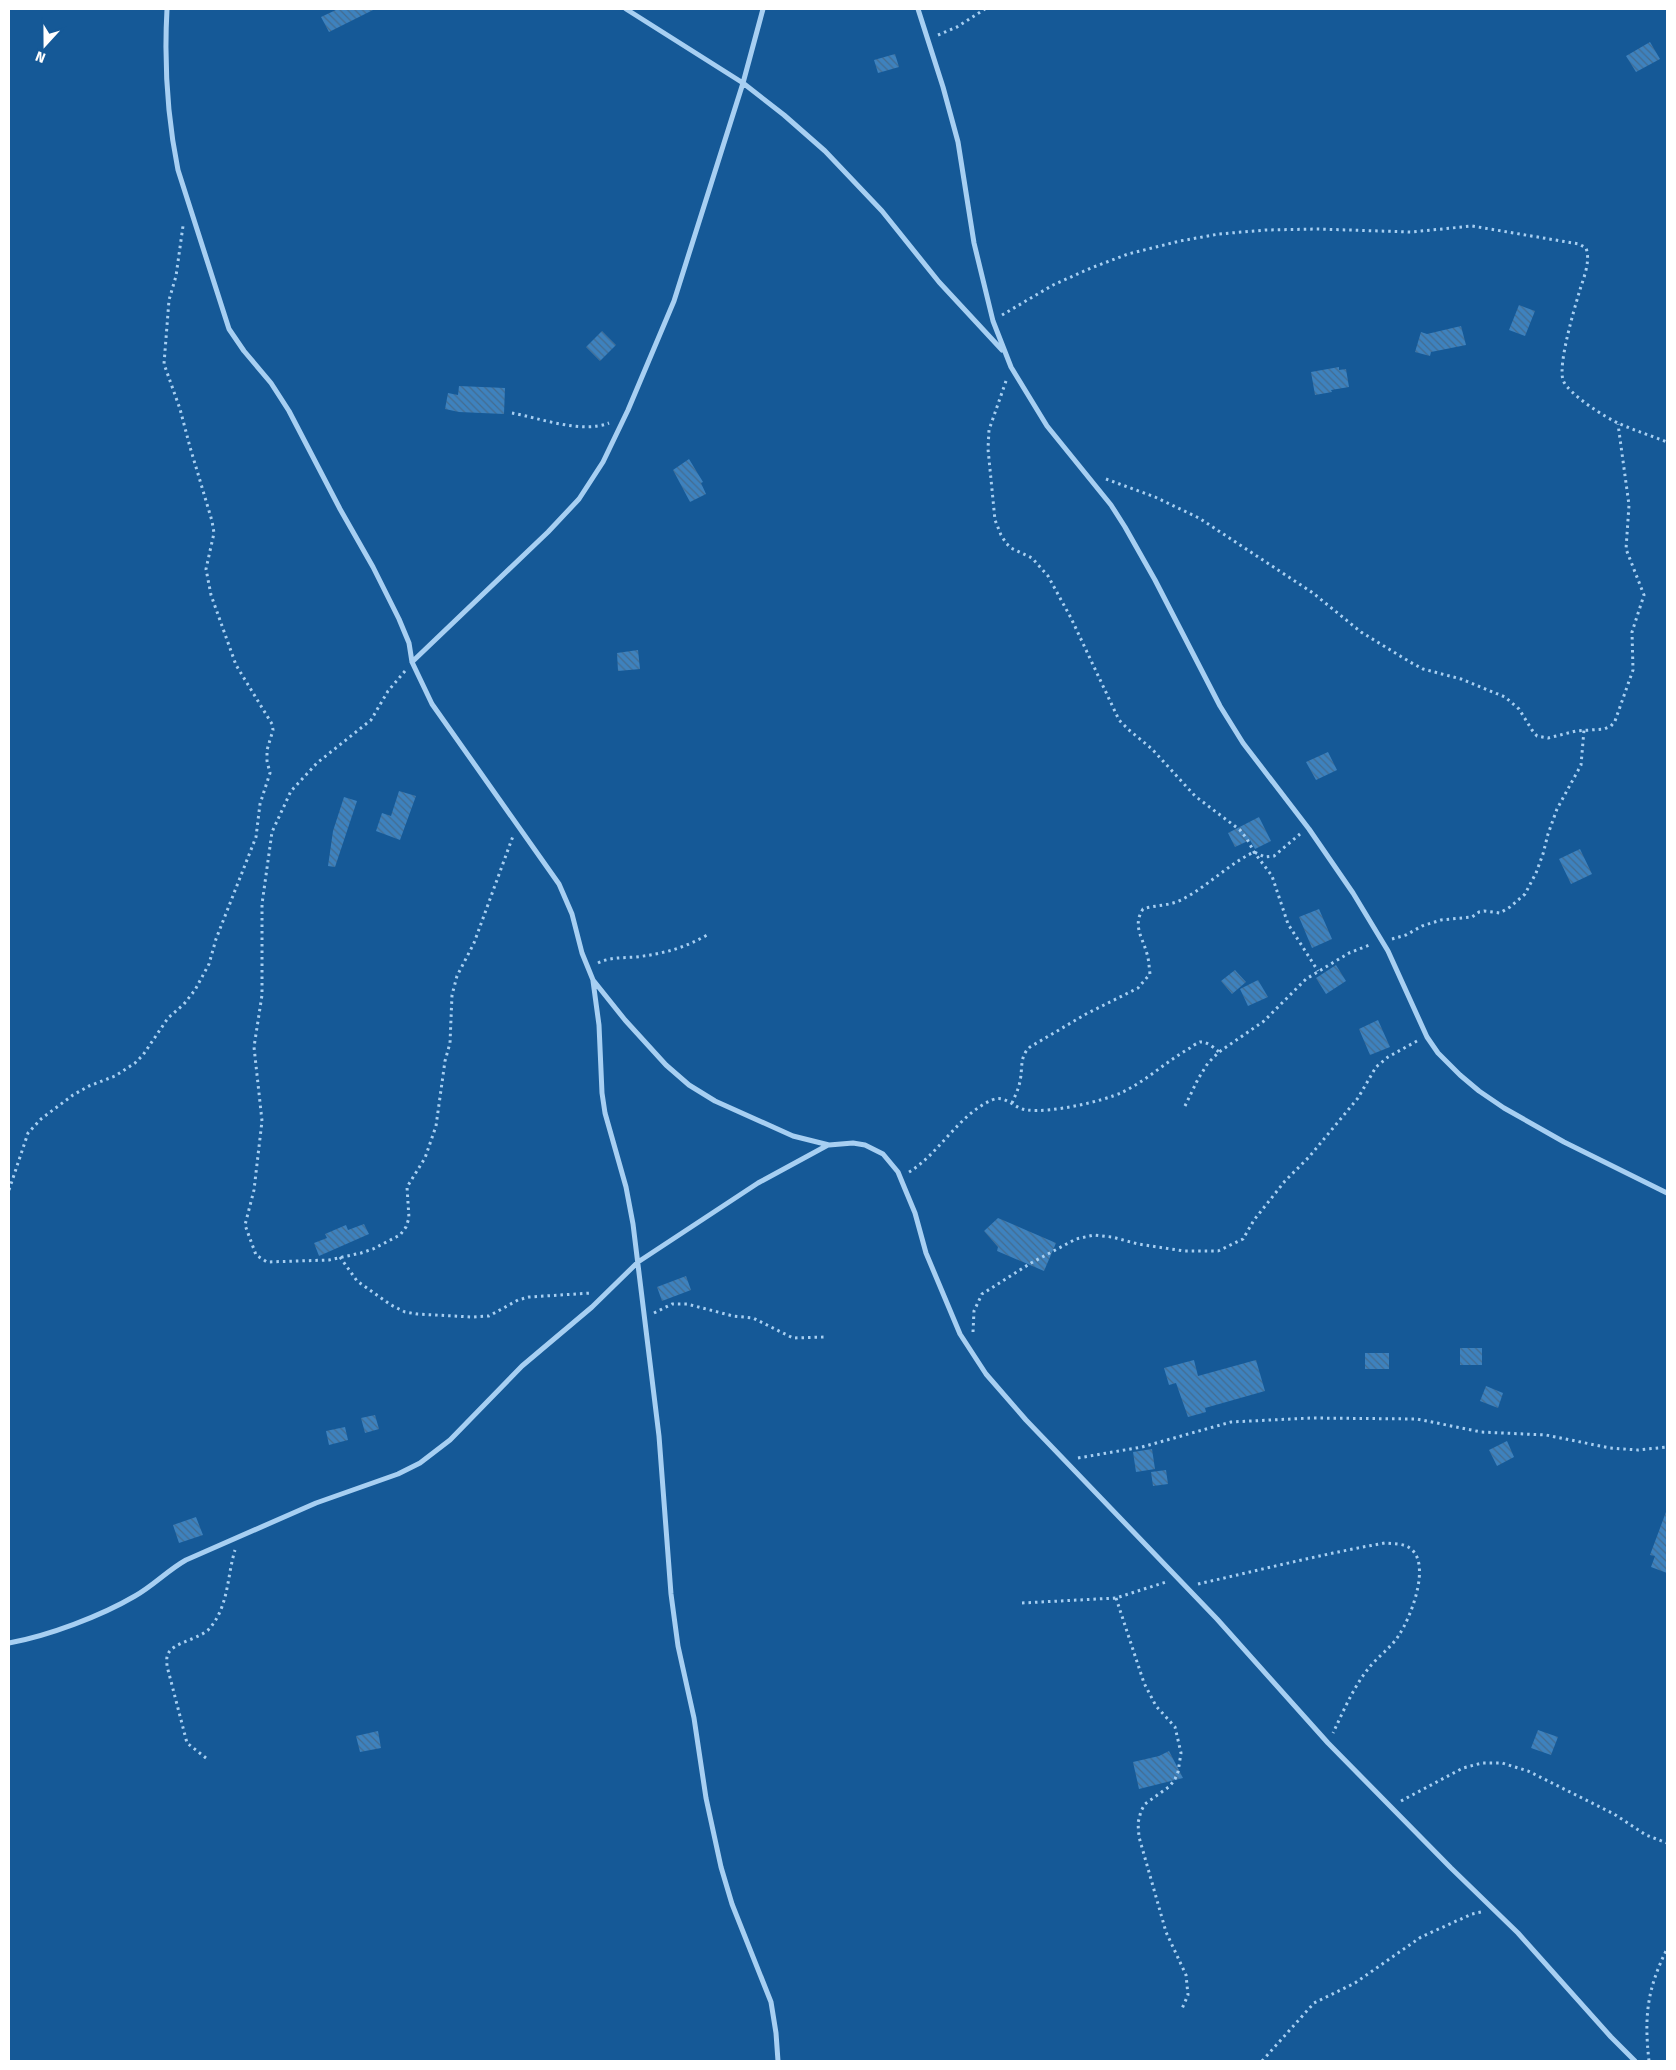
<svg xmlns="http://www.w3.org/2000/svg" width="1676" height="2070" font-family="'Fira Sans',sans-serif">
  <defs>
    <pattern id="building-back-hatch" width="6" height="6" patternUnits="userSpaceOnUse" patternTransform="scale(1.25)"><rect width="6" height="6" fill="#3e82be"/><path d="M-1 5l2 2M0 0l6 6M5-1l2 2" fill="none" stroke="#446c90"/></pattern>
  </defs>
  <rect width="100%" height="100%" fill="#155997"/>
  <path fill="url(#building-back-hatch)" d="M338,9H375L329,32L321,17Z
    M1650,42L1660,59L1636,72L1626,56Z
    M895,54L899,67L878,73L874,60Z
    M1519,305L1535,311L1525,336L1509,330Z
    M1461,326L1466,345L1431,352L1430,356L1415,352L1421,332L1427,334Z
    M602,331L616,345L600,361L586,347Z
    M1339,367V370L1346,369L1349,387L1331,390L1332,392L1315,395L1311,372Z
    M459,386L505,388L504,414L459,412L445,409L448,393L458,395Z
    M689,459L703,482L701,483L706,494L690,502L673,470Z
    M638,650L640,669L618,671L617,653Z
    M1328,752L1337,770L1316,780L1306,762Z
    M399,791L416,796L400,840L376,831L382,813L391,816Z
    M344,797L357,801L335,867L328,866L333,831Z
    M1259,817L1271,841L1255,849L1250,840L1235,847L1228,833Z
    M1580,849L1592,874L1571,884L1559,859Z
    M1319,909L1332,939L1312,948L1299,917Z
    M1336,965L1346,981L1326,994L1316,978Z
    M1235,970L1246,982L1232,994L1221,981Z
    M1258,980L1268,997L1248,1006L1240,989Z
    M1378,1020L1390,1047L1370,1055L1359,1029Z
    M998,1218L1056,1243L1044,1271L997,1251L998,1247L984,1231Z
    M364,1224L369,1234L319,1256L314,1243L327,1238L325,1234L346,1225L348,1230Z
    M686,1276L691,1290L662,1301L657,1287Z
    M1460,1348H1482V1365H1460Z
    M1365,1353H1389V1369H1365Z
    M1194,1360L1198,1376L1256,1360L1265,1391L1205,1408L1206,1412L1188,1417L1176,1383L1169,1385L1164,1368Z
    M1486,1386L1503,1393L1498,1408L1480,1401Z
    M375,1415L379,1429L365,1433L361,1418Z
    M345,1427L348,1440L329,1445L326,1431Z
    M1507,1441L1514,1457L1497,1466L1489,1450Z
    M1152,1449L1155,1469L1136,1472L1133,1452Z
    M1166,1470L1168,1484L1153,1486L1151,1472Z
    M1666,1512H1667V1573L1651,1567L1655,1556L1650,1555Z
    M196,1517L203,1535L179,1543L173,1525Z
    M1538,1730L1558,1737L1551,1755L1531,1748Z
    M378,1731L381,1748L360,1752L356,1736Z
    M1169,1751L1183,1778L1139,1789L1133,1762L1159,1756Z"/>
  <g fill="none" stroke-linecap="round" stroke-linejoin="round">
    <path stroke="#a7cff2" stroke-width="3" stroke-dasharray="2.5 4" stroke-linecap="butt" d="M938,35L957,27L985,9
      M1002,315L1053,285L1091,268L1128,254L1180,241L1219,234L1266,230L1317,229L1411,232L1472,226L1579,244L1586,248C1591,262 1583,279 1579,293C1574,310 1558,364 1563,380C1568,394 1606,418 1620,424C1636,431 1652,436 1667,442
      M1006,381L989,430L988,449L995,520L1001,535L1006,543L1011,548L1032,558L1048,576L1071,618L1119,720L1129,730L1152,749L1195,796L1240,830L1247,839L1254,852L1272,876L1288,924L1318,971
      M512,413C539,418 582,434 609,423
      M1106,479L1155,497L1199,518L1313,593L1361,632L1410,662L1423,669L1461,679L1505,697L1519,709L1532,730L1537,736L1548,738L1576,731L1604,729L1611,726L1615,721L1633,670L1632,632L1644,595L1626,549L1629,505L1618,424
      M405,671L388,691L371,720L317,763L291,791L272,832L262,904V995L254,1047L262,1121L254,1190L245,1225L256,1255L267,1262L329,1260L361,1253L373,1249L400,1235L406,1227L409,1218L407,1187L425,1158L436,1126L445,1061L450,1043L452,995L457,976L474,943L513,836
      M1392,939L1406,935L1422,926L1441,920L1472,917L1479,912L1484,911L1500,913L1510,907L1525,894L1536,873L1543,854L1548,834L1557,809L1581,765L1584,730
      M598,963C610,957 623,958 636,957C662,954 685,948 707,935
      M1012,1103C1015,1096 1019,1088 1020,1081C1023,1068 1019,1057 1030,1047L1086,1014L1138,988L1150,974C1149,967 1149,960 1147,954C1143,938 1132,926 1143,909C1155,905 1169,906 1181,900C1207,887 1227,865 1254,852L1265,857L1274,856L1300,834
      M1185,1106L1198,1079L1208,1063L1219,1052L1264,1021L1306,979L1349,953L1372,944
      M909,1172C939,1154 959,1114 992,1100C1006,1094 1014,1109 1027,1110C1051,1113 1101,1102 1123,1092C1147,1080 1167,1061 1190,1048C1192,1046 1197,1043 1200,1042C1207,1041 1214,1048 1219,1052
      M9,1190L28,1133L41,1119L73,1095L89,1086L115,1076L135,1063L143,1055L168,1018L184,1004L195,990L209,964L216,939L256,837L260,804L270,773L267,761V750L273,730L272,724L236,665L211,595L206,569L214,533L212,521L190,447L180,409L164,364L169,300L176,276L183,226
      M340,1257L357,1281L391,1305L405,1312L417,1314L472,1317L489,1316L518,1300L529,1297L591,1293
      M654,1313L672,1304H687L733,1316L753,1318L793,1338L825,1337
      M973,1332L974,1311L982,1294L1031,1263L1076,1239L1094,1235L1112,1237L1138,1244L1184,1251H1218L1243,1239L1254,1220L1285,1181L1309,1157L1358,1098L1376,1067L1388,1057L1417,1041
      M1078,1458L1142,1447L1231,1422L1311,1418L1417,1419L1481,1432L1546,1435L1610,1448L1638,1450L1667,1447
      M1198,1584C1260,1570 1322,1554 1385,1543C1394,1544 1404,1543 1411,1549C1431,1565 1411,1617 1399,1635C1391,1648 1377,1657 1368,1669C1353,1688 1343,1712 1333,1733
      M1116,1598L1144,1683L1156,1706L1175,1727L1181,1753L1178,1772L1175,1779L1170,1786L1145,1804L1141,1811L1138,1823L1139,1837L1166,1932L1186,1975L1188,1995L1181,2011
      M1022,1603L1116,1598L1166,1582
      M206,1758L187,1743L167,1666C167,1662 166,1658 168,1654C173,1642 201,1639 210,1628C229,1605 227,1576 235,1550
      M1401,1801L1463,1768L1482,1763H1502L1528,1771L1614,1814L1646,1835L1667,1843
      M1262,2061L1314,2003L1355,1983L1421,1937L1472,1914L1481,1912
      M1649,2061C1644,2017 1647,1989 1667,1949"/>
    <path stroke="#a7cff2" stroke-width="5" d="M167,9C164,64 167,116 178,170L229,329L244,351L271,383L289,411L340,509L373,567L399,619L409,643L412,662L432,704L559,884L572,914L582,953L593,980L625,1020L666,1065L689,1085L715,1101L793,1136L829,1145L853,1143L865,1145L883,1154L898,1172L905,1189L915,1213L926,1253L960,1334L986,1374L1026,1420L1217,1619L1328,1743L1451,1868L1518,1933L1611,2037L1635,2061
      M626,9L743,83L784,115L825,151L882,211L939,282L1002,350
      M918,9L943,87L958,142L974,243L993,321L1011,367L1047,426L1111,505L1125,527L1155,580L1220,706L1243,743L1309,829L1353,893L1388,951L1427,1037L1438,1053L1460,1075L1479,1091L1504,1108L1564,1142L1667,1193
      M412,662L548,532L579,499L603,462L628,410L674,301L743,83L763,9
      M593,981L599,1025L602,1093L605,1113L626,1187L633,1224L659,1436L671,1594L678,1646L694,1718L706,1798L721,1867L732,1904L771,2002L776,2033L778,2061
      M9,1643C48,1636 101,1616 135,1596C153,1586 168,1570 186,1560L316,1503L398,1474L420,1463L450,1440L522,1366L592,1307L638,1262L758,1183L828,1145"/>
  </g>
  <rect width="1676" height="2070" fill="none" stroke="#ffffff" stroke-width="20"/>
  <g transform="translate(45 45) rotate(201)" stroke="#155997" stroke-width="4" paint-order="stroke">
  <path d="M0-4L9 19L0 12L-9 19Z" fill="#ffffff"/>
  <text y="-8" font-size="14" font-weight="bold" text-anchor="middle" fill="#ffffff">N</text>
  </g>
</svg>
